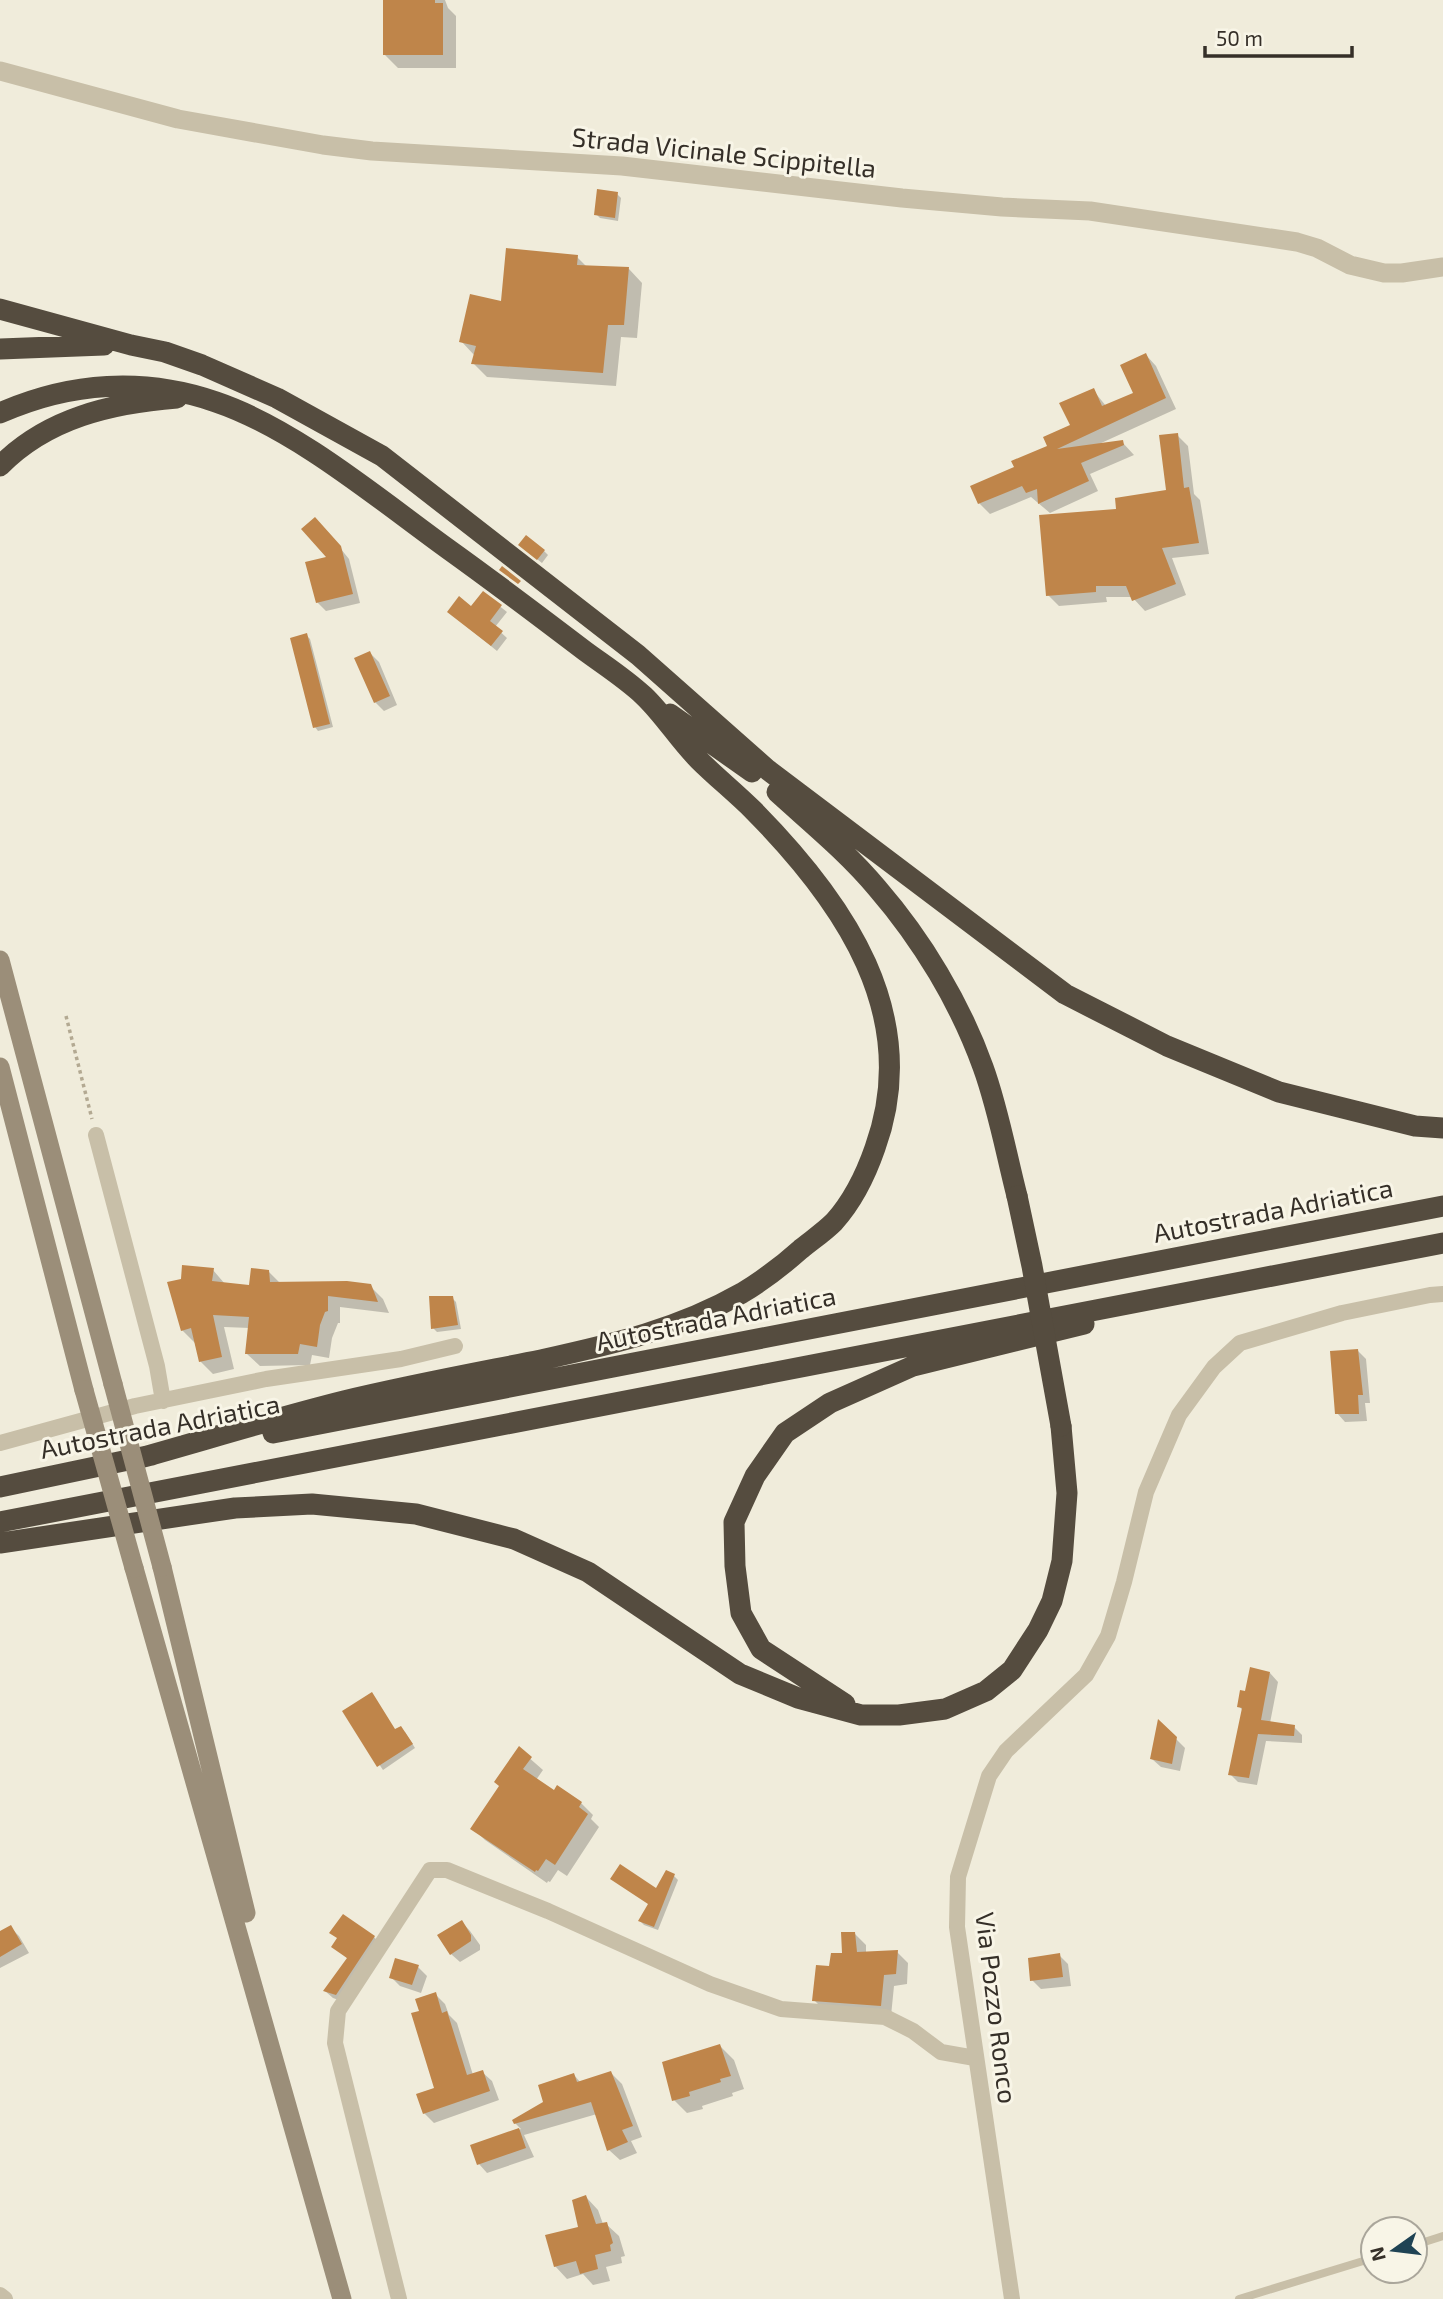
<svg xmlns="http://www.w3.org/2000/svg" width="1443" height="2299" font-family="'Exo 2',sans-serif">
  <rect width="100%" height="100%" fill="#f0ecdb"/>
  <path fill="#0003" d="M385,0H445L448,8L456,16V68H398L385,55Z
    M617,194L621,198L618,221L600,218L596,214Z
    M577,257L587,267L629,269L642,283L637,338L621,337L616,386L487,377L473,363L475,356L461,341L502,303Z
    M1146,355L1156,366L1176,409L1099,444L1122,442L1134,455L1090,474L1098,491L1050,513L1031,497L990,514L979,503L1016,468L1049,447L1073,426L1093,390L1106,406L1135,394Z
    M1177,435L1188,446L1194,494L1200,500L1209,554L1172,558L1186,595L1145,611L1132,597H1106L1107,602L1059,606L1048,595L1118,510L1168,492Z
    M324,528L349,559L360,603L326,611L317,602L329,558Z
    M524,549L544,551L548,555L542,563Z
    M483,593L507,612L495,627L507,638L497,651L455,617L471,609Z
    M306,635L310,639L333,727L318,731L315,727Z
    M370,653L379,662L397,705L384,711L375,702Z
    M213,1270L225,1284L251,1287L268,1271L281,1284L370,1286L383,1299L389,1313L340,1307V1323H338L332,1338L329,1358L312,1355L310,1365L260,1366L247,1354L250,1328L224,1327L234,1369L213,1374L200,1361L195,1343L182,1330Z
    M452,1298L456,1302L461,1329L437,1332L433,1328Z
    M1358,1351L1366,1359L1370,1403H1365L1367,1421L1345,1422L1337,1413Z
    M1270,1673L1278,1682L1270,1723L1294,1727L1302,1735V1743L1266,1741L1257,1785L1238,1782L1230,1774L1243,1711L1239,1706L1246,1693Z
    M344,1712L396,1731L405,1732L415,1748L383,1770Z
    M1159,1722L1185,1748L1180,1771L1161,1767L1152,1759Z
    M519,1749L543,1770L536,1780L554,1792L581,1803L593,1815L591,1819L599,1827L567,1876L558,1870L550,1882L548,1881L547,1883L485,1840L473,1828L501,1786Z
    M674,1876L678,1880L658,1930L644,1925L640,1921L657,1890Z
    M462,1922L470,1931L480,1945V1950L460,1962L451,1954Z
    M10,1927L19,1936L29,1953L0,1968V1933Z
    M855,1934L866,1945V1954L897,1952L908,1963L907,1984L894,1986L891,2016L825,2011L814,2000L831,1968L844,1955Z
    M374,1937L381,1945L344,2002L333,1998L325,1991L348,1959L333,1946Z
    M1059,1955L1068,1964L1071,1986L1041,1989L1032,1980Z
    M418,1967L427,1976L421,1993L400,1986L391,1977Z
    M435,1994L445,2004L449,2015L457,2023L473,2075L482,2072L492,2081L499,2100L434,2123L424,2113L436,2089Z
    M720,2046L734,2060L744,2089L732,2093L733,2096L702,2106L703,2109L687,2113L674,2100Z
    M611,2073L622,2084L642,2137L631,2141L637,2153L620,2160L609,2150L597,2114L524,2135L534,2157L487,2173L479,2164L472,2146L521,2129L515,2123L545,2103L574,2075L581,2083Z
    M586,2197L598,2210L603,2224H606L619,2236L625,2256L621,2257L622,2263L606,2267L610,2281L593,2285L583,2274L567,2279L555,2266L580,2228Z"/>
  <path fill="#bf854a" d="M383,0H435V3H443V55H383Z
    M597,189L618,192L615,218L594,215Z
    M506,248L578,255L577,265L629,267L624,325H608L603,373L471,364L476,346L459,342L470,294L501,301Z
    M1146,353L1166,398L1057,449L1123,440L1124,445L1081,463L1089,481L1038,504L1037,489L1026,493L1022,486L978,504L970,486L1014,467L1011,461L1047,446L1043,437L1070,425L1059,403L1094,388L1102,406L1133,393L1120,365Z
    M1178,433L1184,488L1189,487L1199,543L1162,548L1176,584L1132,601L1126,586H1096V592L1046,596L1039,515L1116,509L1115,498L1166,490L1159,435Z
    M315,517L341,546L353,594L316,603L305,562L326,557L301,529Z
    M526,535L545,550L537,560L518,545Z
    M502,566L521,581L518,584L499,570Z
    M483,591L502,605L490,621L503,631L491,646L447,612L459,596L471,606Z
    M307,633L330,724L313,728L290,638Z
    M370,651L390,696L374,703L354,658Z
    M182,1265L214,1268L212,1281L249,1285L251,1268L269,1270L270,1282L347,1281L371,1284L378,1302L328,1296V1311L325,1312L320,1325L317,1347L300,1344L298,1354H245L249,1317L213,1315L222,1357L199,1362L191,1328L181,1331L167,1282L181,1279Z
    M429,1296H453L458,1325L431,1329Z
    M1358,1349L1363,1395H1358L1359,1414H1335L1330,1351Z
    M1250,1667L1270,1672L1261,1720L1295,1725L1294,1736L1258,1734L1249,1778L1228,1775L1242,1708L1237,1707L1240,1690L1245,1691Z
    M372,1692L395,1729L401,1726L413,1744L377,1767L342,1711Z
    M1158,1719L1177,1737L1172,1764L1150,1759Z
    M519,1746L532,1757L523,1769L554,1790L557,1785L582,1802L579,1807L588,1814L555,1865L546,1859L538,1871L536,1870L535,1872L470,1829L499,1786L494,1782Z
    M620,1864L656,1888L666,1870L675,1874L654,1927L638,1921L648,1904L610,1879Z
    M343,1914L375,1936L336,1995L323,1991L347,1958L331,1947L337,1938L329,1933Z
    M462,1920L471,1935V1941L450,1955L437,1935Z
    M11,1925L22,1944L0,1957V1931Z
    M841,1932H855L857,1952L898,1950L896,1974L884,1975L881,2006L812,2001L816,1965L829,1966L831,1953H842Z
    M1060,1953L1063,1977L1030,1981L1028,1958Z
    M395,1958L419,1965L412,1985L389,1978Z
    M436,1992L442,2013L447,2011L467,2075L483,2070L490,2091L423,2114L416,2094L434,2088L411,2013L419,2011L415,1999Z
    M720,2044L731,2076L720,2079L721,2082L689,2092L690,2096L672,2101L662,2062Z
    M611,2071L633,2126L622,2130L628,2142L607,2151L591,2102L514,2124L512,2120L543,2102L538,2085L574,2073L577,2082Z
    M519,2128L526,2148L477,2165L470,2145Z
    M586,2195L596,2224L607,2222L613,2243L610,2245L611,2251L595,2255L598,2269L580,2274L576,2261L554,2267L545,2235L578,2227L572,2200Z"/>
  <g fill="none" stroke-linecap="round" stroke-linejoin="round">
    <path stroke="#b3a992" stroke-width="3.5" stroke-dasharray="3.5 3.5" stroke-linecap="butt" d="M66,1016L92,1119"/>
    <path stroke="#c8bfa8" stroke-width="8" d="M1415,2245L1443,2236
      M1239,2299L1373,2258"/>
    <path stroke="#c8bfa8" stroke-width="16" d="M96,1135L157,1366L163,1401
      M0,1443L135,1406L266,1379L401,1359L455,1346
      M0,2295L5,2299
      M399,2299L335,2043L338,2011L430,1870H447L548,1911L710,1984L781,2009L885,2017L913,2031L941,2052L975,2058
      M1012,2299L957,1927L958,1877L989,1776L1006,1751L1086,1675L1108,1636L1124,1582L1146,1492L1179,1415L1214,1367L1240,1343L1342,1313L1430,1295L1443,1294"/>
    <path stroke="#c8bfa8" stroke-width="19" d="M0,71L178,119L323,145L372,151L622,166L902,198L1002,207L1090,211L1297,242L1317,248L1350,265L1384,273H1402L1443,267"/>
    <path stroke="#9b8e79" stroke-width="19" d="M0,960L113,1384
      M0,1067L84,1390
      M162,1567L246,1913
      M134,1568L342,2299"/>
    <path stroke="#554c3f" stroke-width="21" d="M0,309L131,345L165,352L202,365L277,398L382,456L638,655L768,770L1065,994L1167,1046L1279,1092L1415,1126L1443,1128
      M0,349L104,345
      M0,413C70,382 144,377 216,402C296,429 380,500 448,549C494,582 539,616 585,651C604,665 626,679 644,696C664,715 679,740 699,760C716,777 736,793 753,810C844,902 923,1015 875,1148C866,1174 852,1202 834,1222C824,1232 812,1240 801,1249C783,1265 762,1281 742,1293C677,1330 613,1344 541,1360C476,1373 410,1385 344,1401C276,1418 208,1439 140,1458
      M0,466C47,418 112,403 177,398
      M670,714L752,772
      M777,792C811,823 848,853 877,888C922,940 960,1003 983,1067C998,1108 1006,1153 1017,1196
      M273,1433L1443,1206
      M0,1487L152,1455
      M0,1522L1443,1243
      M0,1543L235,1508L312,1504L416,1514L514,1539L588,1572L740,1674L798,1698L861,1715H899L945,1709L986,1691L1012,1670L1038,1630L1052,1601L1062,1561L1067,1493L1061,1426
      M845,1704L761,1649L741,1613L735,1566L734,1522L755,1476L785,1433L830,1403L913,1366L1084,1324"/>
    <path stroke="#9b8e79" stroke-width="19" d="M113,1384L162,1567
      M84,1390L134,1568"/>
    <path stroke="#554c3f" stroke-width="21" d="M1017,1196L1032,1266L1061,1426"/>
  </g>
  <g text-anchor="middle" stroke-width="6" stroke-linejoin="round" paint-order="stroke">
    <g font-size="26" fill="#352f28" stroke="#f8f5e7">
      <text transform="translate(724 153) rotate(6)" y="9">Strada Vicinale Scippitella</text>
      <text transform="translate(1273 1211) rotate(-11)" y="9">Autostrada Adriatica</text>
      <text transform="translate(716 1319) rotate(-11)" y="9">Autostrada Adriatica</text>
      <text transform="translate(160 1427) rotate(-11)" y="9">Autostrada Adriatica</text>
      <text transform="translate(996 2008) rotate(83)" y="9">Via Pozzo Ronco</text>
    </g>
  </g>
  <g transform="translate(1394 2250) rotate(256)"><circle r="33" fill="#f8f5e7" stroke="#aaa69b" stroke-width="2"/>
  <path d="M0-5L12 26L0 18L-12 26Z" fill="#1f4354"/>
  <text y="-10" font-size="19" font-weight="bold" text-anchor="middle" fill="#352f28">N</text>
  </g>
  <path d="M1205 46v10h147v-10" fill="none" stroke="#352f28" stroke-width="3.5"/>
  <text x="1216" y="46" font-size="21" fill="#352f28" stroke="#f8f5e7" stroke-width="5" paint-order="stroke">50 m</text>
</svg>
